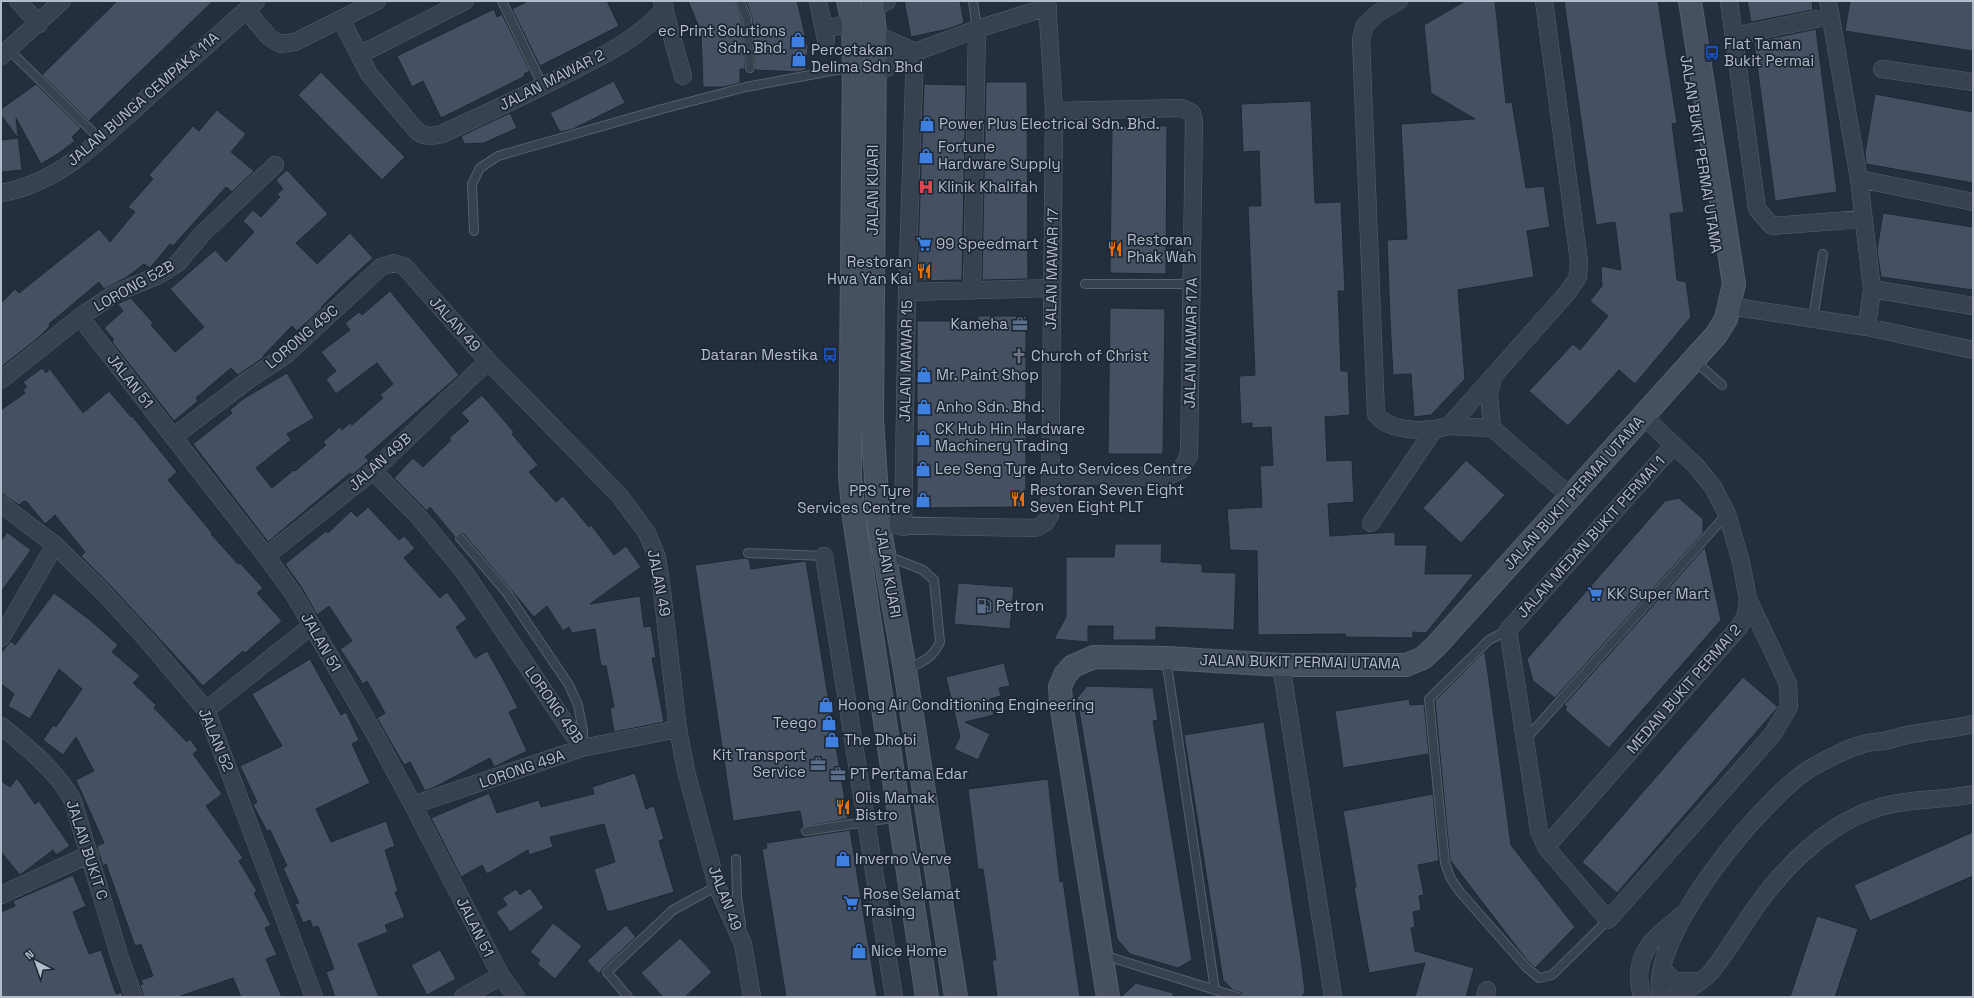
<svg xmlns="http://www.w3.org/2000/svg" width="1974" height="998" font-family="'Space Grotesk',sans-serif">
  <rect width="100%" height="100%" fill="#242f3e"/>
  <path fill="#455162" stroke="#1f2835" d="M117,1H213L89,121L42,75Z
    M528,1H607L619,26L540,66L512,9Z
    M688,1H735L742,20L745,69H740V83L724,87H703L701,32Z
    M746,1H797L808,47L806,70L798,72L755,70L752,18Z
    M904,1H960L964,23L948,29L911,37Z
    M1465,1H1495L1506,103L1512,102L1526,188L1544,186L1550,227L1527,231L1534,277L1458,290L1465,379L1431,415L1414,417L1411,374L1393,375L1390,320L1387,240L1407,239L1401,124L1475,119L1431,93L1424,25Z
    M1564,1H1658L1677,123L1672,124L1684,212L1670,214L1677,280L1686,282L1691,317L1635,384L1619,370L1568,426L1529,391L1573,344L1580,350L1608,316L1590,301L1602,286L1601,266L1621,270L1615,222L1596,225Z
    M1747,1H1812L1813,10L1751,22Z
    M1850,1H1973V51L1845,31Z
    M494,9L497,17L502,14L530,71L524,74L525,76L441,118L423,81L412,87L397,56Z
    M1816,29L1837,192L1775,201L1754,42Z
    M321,72L405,157L382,180L298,95Z
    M614,81L625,103L573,129L560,132L550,113Z
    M986,82H1027L1028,279L982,280Z
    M36,84L81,128L72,137L75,141L59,153L41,164L16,118L22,170L1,172V140L18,138L1,115V109Z
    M924,84L966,85L962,280L917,281Z
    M1875,94L1973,112V183L1866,164L1865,153Z
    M1311,101L1315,203L1341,202L1345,291H1338L1341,371H1348L1350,415L1325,417L1327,461L1352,460L1354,502L1328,504L1330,536L1395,532V545H1427L1425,574H1474L1426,633L1413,632V638L1345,637V634L1258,635L1257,551L1230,550L1227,509L1262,507L1260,466L1273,465L1271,427L1252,428V423L1241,424L1239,376L1255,375L1248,206H1261L1259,151L1243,152L1241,104Z
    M217,110L246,134L231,152L254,171L232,192L226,187L173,246L170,244L150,268L144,264L127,277L104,289L99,282L49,324L50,326L38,338L1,367V303L15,289L19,293L99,229L110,242L135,212L128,207L153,179L149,175L193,126L199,131Z
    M510,113L517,128L484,143L464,144L461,136Z
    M1112,126H1167L1166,274L1110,273Z
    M287,170L328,214L296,243L317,264L350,233L373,258L342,286L321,307L322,308L297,331L292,326L263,356L264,357L238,375L231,368L196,398L198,401L174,421L112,342L114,340L104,328L123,311L117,304L131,298L153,323L151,325L175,352L204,327L170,289L215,250L226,262L254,232L243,221L253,210L261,217L280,197L277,194L283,189L276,180Z
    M1883,213L1973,227V290L1881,277L1877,250Z
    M390,291L459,375L365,457L369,461L366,463L352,475L350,473L268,542L193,444L232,413L230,410L243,399L287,373L314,418L287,434L291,440L256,468L272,488L294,470L295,471L326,445L323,442L340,427L342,430L350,423L352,425L383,398L380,395L393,384L377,363L336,394L326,379L336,371L321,352L350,330L345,323L359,312L362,315Z
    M1110,308L1165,309L1163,454H1108Z
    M978,316H1026V507L917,508V321H978Z
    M42,368L46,373L50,369L83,413L109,391L131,417L132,416L177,472L168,480L212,533L211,534L238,564L240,563L263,588L257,593L282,621L245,653L243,651L203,686L109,584L81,556L85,552L55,515L45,524L27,502L24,501L19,505L1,493V410L25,393L23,390L27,387L23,382Z
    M482,395L514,432L512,434L538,465L529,472L556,502L563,496L589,527L591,525L614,555L626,546L641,567L590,604L640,596L644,627L651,626L656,658H652L664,722L614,732L610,708L614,707L606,666H601L595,629L572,633L569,627L563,631L547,606L534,617L464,534L459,533L455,537L430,507L427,511L394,478L413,458L423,467L451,440L449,438L469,421L461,413Z
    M1466,460L1505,495L1461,543L1423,508Z
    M1679,498L1703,519V533L1555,698L1533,681L1527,659L1665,501Z
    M368,507L399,540L404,536L415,548L404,558L440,598L447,592L467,619L456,627L475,658L487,651L502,677L518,708L509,712L527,751L494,767L490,758L437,786L425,791L410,762L404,765L377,718L385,713L367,681L363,684L340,649L352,641L329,606L317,615L302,588L285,564L326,531L328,533L351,511L357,517Z
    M7,532L31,550L1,592V541Z
    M1115,544H1162L1161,562L1202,564V572L1236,573L1234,630L1156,627V640H1113V626H1088V642L1054,639L1066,617V557H1114Z
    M1705,547L1721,620L1609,748L1565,710L1567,707L1564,705Z
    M745,558L749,559L751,569L806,561L848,819L803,827L800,811L733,821L695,565Z
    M958,583L1014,587L1010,629L954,624Z
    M54,593L90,620L118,645L112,652L140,676L133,683L156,705L154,708L187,742L190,739L198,750L193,754L222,794L206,806L243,858L239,861L257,891L254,893L271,925L265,928L277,955L266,959L282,997H241L233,978L178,997H144L140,985L143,984L141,980L153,976L141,944L135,946L106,864L103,866L97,846L104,843L76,780L94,771L76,737L63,755L43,740L53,725L56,727L82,689L59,669L30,719L8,706L14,694L1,684V653L11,641L15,645Z
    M1483,653H1485L1491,695L1511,845L1575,927L1535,968L1526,959L1450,860L1435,701Z
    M310,659L341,715L346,712L359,740L352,744L370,783L316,809L331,842L386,821L395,846L385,850L398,891L395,892L405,917L385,925L388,932L358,944L379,997H335L326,972L334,969L318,926L313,928L310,920L303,923L295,904L299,903L283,868L287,866L270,830L267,831L253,805L257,802L240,766L282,746L252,694Z
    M1004,663L1010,686L999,688L1001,696L990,699L994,715L965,722L990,734L978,760L954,749L960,737L946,677Z
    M1743,677L1778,707L1617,893L1582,862Z
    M1087,686L1153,688L1158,720L1153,721L1192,960L1178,968L1130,954L1117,939L1077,698Z
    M1409,699L1410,705L1424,704L1429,754L1343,768L1335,711Z
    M1264,722L1301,958L1305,992L1302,997H1243L1242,993L1233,990L1223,980L1184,735Z
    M635,773L646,809L654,806L664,839L659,841L674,892L612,911H607L594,869L615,862L604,824L550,837L553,847L529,855L528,850L487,874L482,865L461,877L431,818L489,793L497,813L539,800L541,807L594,794L592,787Z
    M17,778L35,804L39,801L70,846L56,855L53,850L20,875L1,852V781L10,787Z
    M1048,779L1060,882L1063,881L1080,997H997L992,960H996L983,869H978L968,789Z
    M1433,794L1439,861L1418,865L1424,895L1419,896L1421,910L1413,912L1415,927L1411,928L1415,951L1474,968L1466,997H1415L1425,963L1369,973L1354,887H1356L1343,811Z
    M850,830L877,997H786L762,849L767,848L766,843Z
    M1973,832V876L1870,921L1854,885Z
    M73,875L86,906L73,912L89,954L101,950L116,994L122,992L123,997H1V912L15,906L13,901Z
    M530,888L544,908L510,932L496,912L507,905L502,898L516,889L520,895Z
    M1817,916L1858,929L1835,997H1790Z
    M553,923L582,946L555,979L537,964L540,960L530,952Z
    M626,925L636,937L603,968L599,974L587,961Z
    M680,938L712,972L685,997H663L641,973Z
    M440,950L456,979L427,995L411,965Z
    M1136,983L1173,993V997H1121Z"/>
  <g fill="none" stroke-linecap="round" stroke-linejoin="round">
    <g stroke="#565f6c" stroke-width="10">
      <path id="lane" d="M502,1L543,86
        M740,1L747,19L750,68
        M973,1L977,29
        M9,50L101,140
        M474,231L472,184L480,168L498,156L662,109L746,87L853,67
        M1085,284H1192
        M1813,319L1823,254
        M1695,361L1722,385
        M460,538L507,593L569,685L578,705L583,731V743
        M748,553L824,556
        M887,556L923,570L934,580L940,642C933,658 922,662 907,669
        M1508,630L1489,640L1429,699L1445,863L1451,879L1460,892L1526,967L1539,978L1552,975L1608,920
        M1166,658L1215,990
        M1525,740L1727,514
        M806,831L898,817
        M736,859L737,897L741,925
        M1103,955L1238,997
        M628,997L607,972L673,910L717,886"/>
    </g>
    <g stroke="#565f6c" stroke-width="18">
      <path id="street" d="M18,1L39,24
        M662,1L683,76
        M818,1L826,40
        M1399,1L1378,13L1365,25L1361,39L1376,414C1390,433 1428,432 1449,426L1568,292L1578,277L1579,261L1544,1
        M1729,1L1757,209L1772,226L1863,219
        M1828,1L1859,179L1872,289L1867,327
        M874,8L887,1
        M246,10L269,37L280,44L295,42L377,1
        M341,19L369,74L415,129C423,138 431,136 442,134C482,115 522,97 561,77C598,58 638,40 665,8
        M824,29L853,23
        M875,34L915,52
        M1734,36L1831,16
        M359,55L465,1
        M1,56L62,1
        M1882,69L1973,82
        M874,75L915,52L977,29L1048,7
        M1859,179L1973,202
        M1,193C61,183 105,136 149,96C185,65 221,33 256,1
        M1872,289L1973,306
        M972,291L977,29
        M907,292L1051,288
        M1729,306L1867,327L1973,350
        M80,317L266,556L293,593L376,736L413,805L501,976L516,997
        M1,380L80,317L114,294L161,274L178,263L202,234L275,165
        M1449,426L1492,428
        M1492,428L1570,496
        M1492,428L1489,394L1493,377
        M173,437L248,380L286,355L381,267L394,263L404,266L488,361L619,495L647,533L657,557L661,583L678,729L686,771L717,886L743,944L752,997
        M1674,445L1508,630L1539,831L1546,847L1608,920L1772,735L1789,707L1788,684L1748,599
        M373,471L419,517L465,573L582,748
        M1050,476L1085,475L1166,477L1181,470L1189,455L1194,122L1192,113L1182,108L1054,111
        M1,504L55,545L102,591L147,640L206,710L314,997
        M1371,523L1433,431
        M879,525L1036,528L1045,523L1050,515L1054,111L1047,1
        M903,527L907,292L915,52
        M266,556L373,471L488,361
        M824,556L894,997
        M1,638L55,545
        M1281,665L1333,997
        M206,710L311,626
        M1,726C27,747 57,771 73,801L120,958L134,997
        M413,805L582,748L678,729
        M1546,847L1740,626L1746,615L1748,599L1741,562L1727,514L1713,487L1696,466L1643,416
        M1,895L90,854
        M1662,968L1674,981H1700
        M463,997L501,976
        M1485,997L1487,990
        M1642,997C1631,954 1652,940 1682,915
        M1661,997C1645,939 1768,789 1818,764C1832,757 1846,749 1860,745C1867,742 1876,742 1884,741C1894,739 1903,735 1913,734C1933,730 1954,729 1973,724
        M1676,997C1688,990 1702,982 1711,972C1728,951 1742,926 1758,904C1786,865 1827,825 1874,809C1906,798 1940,801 1973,794"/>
    </g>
    <g stroke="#565f6c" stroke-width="24">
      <path id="secondary" d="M848,1L853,23L854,66L850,475L854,518L927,997
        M872,1L875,34L872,419L879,525L905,670L956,997
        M1108,997L1061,703L1060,687L1065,675L1073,666L1094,657L1166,658L1281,665H1406L1423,658L1436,646L1716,335L1726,319L1734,284L1690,1"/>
    </g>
    <use href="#lane" stroke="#38414e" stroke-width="8"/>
    <use href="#street" stroke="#38414e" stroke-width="17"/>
    <use href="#secondary" stroke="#465061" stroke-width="22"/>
  </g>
  <defs>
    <g id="shop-bare" transform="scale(1.2)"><path d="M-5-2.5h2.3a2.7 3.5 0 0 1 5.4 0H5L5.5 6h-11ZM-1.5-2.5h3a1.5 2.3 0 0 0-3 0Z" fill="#3f7fe0" stroke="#1d2633" stroke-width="2.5" paint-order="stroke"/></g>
    <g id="bus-bare" transform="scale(1.2)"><path d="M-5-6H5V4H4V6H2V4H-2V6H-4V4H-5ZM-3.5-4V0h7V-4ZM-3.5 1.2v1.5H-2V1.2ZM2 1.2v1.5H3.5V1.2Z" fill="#1a4fb4" stroke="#1d2633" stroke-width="2.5" paint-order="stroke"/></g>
    <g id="hospital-bare" transform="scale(1.2)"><path d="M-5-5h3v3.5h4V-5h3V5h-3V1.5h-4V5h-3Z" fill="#e0444e" stroke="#1d2633" stroke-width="2.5" paint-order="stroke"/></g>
    <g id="supermarket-bare" transform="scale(1.2)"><path d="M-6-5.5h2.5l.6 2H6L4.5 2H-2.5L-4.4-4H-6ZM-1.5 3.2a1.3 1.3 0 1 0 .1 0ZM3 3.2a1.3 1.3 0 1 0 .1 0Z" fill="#3f7fe0" stroke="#1d2633" stroke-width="2.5" paint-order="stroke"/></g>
    <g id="restaurant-bare" transform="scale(1.2)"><path d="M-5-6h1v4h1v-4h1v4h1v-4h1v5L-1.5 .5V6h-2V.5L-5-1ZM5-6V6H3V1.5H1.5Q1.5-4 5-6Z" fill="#e8710a" stroke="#1d2633" stroke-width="2.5" paint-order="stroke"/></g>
    <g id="office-bare" transform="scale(1.2)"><path d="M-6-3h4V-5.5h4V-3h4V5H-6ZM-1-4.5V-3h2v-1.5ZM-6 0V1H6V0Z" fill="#5c6f8a" stroke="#1d2633" stroke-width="2.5" paint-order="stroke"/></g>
    <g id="church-bare" transform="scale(1.2)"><path d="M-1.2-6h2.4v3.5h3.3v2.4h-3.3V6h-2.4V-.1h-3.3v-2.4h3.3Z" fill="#6b7280" stroke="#1d2633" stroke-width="2.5" paint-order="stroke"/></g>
    <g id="fuel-bare" transform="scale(1.2)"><path d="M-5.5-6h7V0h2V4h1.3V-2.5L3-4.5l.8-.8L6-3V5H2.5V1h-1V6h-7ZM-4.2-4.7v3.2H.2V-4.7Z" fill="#5c6f8a" stroke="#1d2633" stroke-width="2.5" paint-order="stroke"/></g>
  </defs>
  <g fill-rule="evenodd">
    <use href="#shop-bare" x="798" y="40"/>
    <use href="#bus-bare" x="1712" y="53"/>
    <use href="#shop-bare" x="799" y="59"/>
    <use href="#shop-bare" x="927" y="124"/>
    <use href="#shop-bare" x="926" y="156"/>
    <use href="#hospital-bare" x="926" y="187"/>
    <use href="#supermarket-bare" x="924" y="244"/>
    <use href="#restaurant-bare" x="1115" y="249"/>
    <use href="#restaurant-bare" x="924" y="271"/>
    <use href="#office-bare" x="1020" y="324"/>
    <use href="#bus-bare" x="830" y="355"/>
    <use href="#church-bare" x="1019" y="356"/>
    <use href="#shop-bare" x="924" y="375"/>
    <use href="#shop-bare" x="924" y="407"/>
    <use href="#shop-bare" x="923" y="438"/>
    <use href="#shop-bare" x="923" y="469"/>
    <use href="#restaurant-bare" x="1018" y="499"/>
    <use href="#shop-bare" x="923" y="500"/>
    <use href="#supermarket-bare" x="1595" y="594"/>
    <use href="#fuel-bare" x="984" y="606"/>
    <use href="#shop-bare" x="826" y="705"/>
    <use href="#shop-bare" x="829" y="723"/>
    <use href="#shop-bare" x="832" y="740"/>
    <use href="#office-bare" x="818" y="764"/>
    <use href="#office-bare" x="838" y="774"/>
    <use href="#restaurant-bare" x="843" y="807"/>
    <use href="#shop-bare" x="843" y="859"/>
    <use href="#supermarket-bare" x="851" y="903"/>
    <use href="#shop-bare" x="859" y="951"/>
  </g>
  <g text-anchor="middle" stroke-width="3.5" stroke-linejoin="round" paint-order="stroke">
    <g font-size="15" fill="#b4bcc9" stroke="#1d2633" text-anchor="start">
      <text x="786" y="36" text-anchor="end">ec Print Solutions<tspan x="786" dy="17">Sdn. Bhd.</tspan></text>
      <text x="1724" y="49">Flat Taman<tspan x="1724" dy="17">Bukit Permai</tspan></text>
      <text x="811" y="55">Percetakan<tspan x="811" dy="17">Delima Sdn Bhd</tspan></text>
      <text x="939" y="129">Power Plus Electrical Sdn. Bhd.</text>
      <text x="938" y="152">Fortune<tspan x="938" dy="17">Hardware Supply</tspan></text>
      <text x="938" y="192">Klinik Khalifah</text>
      <text x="1127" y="245">Restoran<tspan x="1127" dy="17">Phak Wah</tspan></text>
      <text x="936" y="249">99 Speedmart</text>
      <text x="912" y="267" text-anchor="end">Restoran<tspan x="912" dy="17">Hwa Yan Kai</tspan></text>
      <text x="1008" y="329" text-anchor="end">Kameha</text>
      <text x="818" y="360" text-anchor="end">Dataran Mestika</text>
      <text x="1031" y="361">Church of Christ</text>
      <text x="936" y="380">Mr. Paint Shop</text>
      <text x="936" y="412">Anho Sdn. Bhd.</text>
      <text x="935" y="434">CK Hub Hin Hardware<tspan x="935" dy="17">Machinery Trading</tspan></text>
      <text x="935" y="474">Lee Seng Tyre Auto Services Centre</text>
      <text x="1030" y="495">Restoran Seven Eight<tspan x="1030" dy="17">Seven Eight PLT</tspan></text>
      <text x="911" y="496" text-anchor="end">PPS Tyre<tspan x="911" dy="17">Services Centre</tspan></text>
      <text x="1607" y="599">KK Super Mart</text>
      <text x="996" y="611">Petron</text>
      <text x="838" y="710">Hoong Air Conditioning Engineering</text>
      <text x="817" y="728" text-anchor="end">Teego</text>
      <text x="844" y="745">The Dhobi</text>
      <text x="806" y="760" text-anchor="end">Kit Transport<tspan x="806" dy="17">Service</tspan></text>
      <text x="850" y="779">PT Pertama Edar</text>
      <text x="855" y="803">Olis Mamak<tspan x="855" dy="17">Bistro</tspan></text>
      <text x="855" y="864">Inverno Verve</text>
      <text x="863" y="899">Rose Selamat<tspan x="863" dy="17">Trasing</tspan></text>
      <text x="871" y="956">Nice Home</text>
    </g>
    <g font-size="15" fill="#b4bcc9" stroke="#1d2633">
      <text transform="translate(552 80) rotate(-27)" y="5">JALAN MAWAR 2</text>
      <text transform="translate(143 99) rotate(-41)" y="5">JALAN BUNGA CEMPAKA 11A</text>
      <text transform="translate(1701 154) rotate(81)" y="5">JALAN BUKIT PERMAI UTAMA</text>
      <text transform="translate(873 190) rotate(-90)" y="5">JALAN KUARI</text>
      <text transform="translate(1052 269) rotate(-89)" y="5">JALAN MAWAR 17</text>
      <text transform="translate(134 286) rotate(-29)" y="5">LORONG 52B</text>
      <text transform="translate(455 324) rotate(48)" y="5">JALAN 49</text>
      <text transform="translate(302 337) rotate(-40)" y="5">LORONG 49C</text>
      <text transform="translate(1191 343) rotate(-89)" y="5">JALAN MAWAR 17A</text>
      <text transform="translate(906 361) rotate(-89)" y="5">JALAN MAWAR 15</text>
      <text transform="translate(130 381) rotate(52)" y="5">JALAN 51</text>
      <text transform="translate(380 462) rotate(-42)" y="5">JALAN 49B</text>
      <text transform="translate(1574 493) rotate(-48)" y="5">JALAN BUKIT PERMAI UTAMA</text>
      <text transform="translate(1591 537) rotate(-48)" y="5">JALAN MEDAN BUKIT PERMAI 1</text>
      <text transform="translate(888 573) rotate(80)" y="5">JALAN KUARI</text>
      <text transform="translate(659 583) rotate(79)" y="5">JALAN 49</text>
      <text transform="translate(321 642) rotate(60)" y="5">JALAN 51</text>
      <text transform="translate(1300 662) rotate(1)" y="5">JALAN BUKIT PERMAI UTAMA</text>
      <text transform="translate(1684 689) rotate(-49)" y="5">MEDAN BUKIT PERMAI 2</text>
      <text transform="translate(554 705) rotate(55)" y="5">LORONG 49B</text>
      <text transform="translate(216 740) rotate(67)" y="5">JALAN 52</text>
      <text transform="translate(522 769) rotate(-19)" y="5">LORONG 49A</text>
      <text transform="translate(87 850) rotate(72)" y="5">JALAN BUKIT C</text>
      <text transform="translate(725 898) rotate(69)" y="5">JALAN 49</text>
      <text transform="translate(475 927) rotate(63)" y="5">JALAN 51</text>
    </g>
  </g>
  <rect width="1974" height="998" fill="none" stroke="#b4bcc9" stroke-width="4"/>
  <g transform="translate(36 962) rotate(319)" stroke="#1d2633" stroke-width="3" paint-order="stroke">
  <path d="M0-3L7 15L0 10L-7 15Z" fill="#b4bcc9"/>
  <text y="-6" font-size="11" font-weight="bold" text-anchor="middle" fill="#b4bcc9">N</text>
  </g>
</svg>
